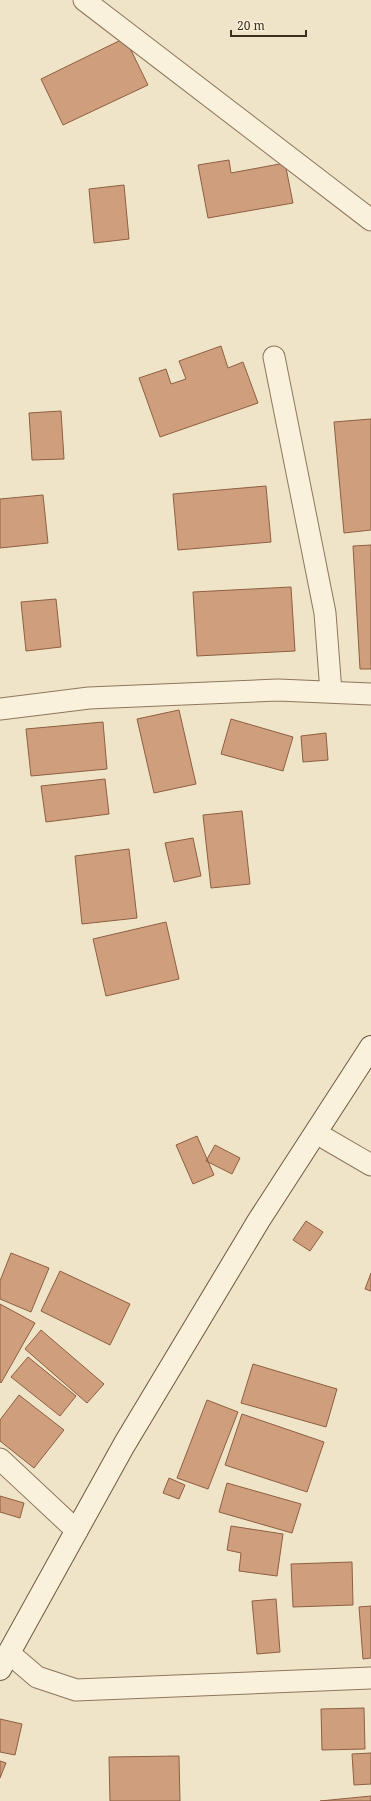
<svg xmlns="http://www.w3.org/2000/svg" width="371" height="1801" font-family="'Noto Serif',serif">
  <rect width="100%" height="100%" fill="#f0e4c8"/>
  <path fill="#cf9f7d" stroke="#8d5f41" d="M125,38L148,85L63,125L41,79Z
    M229,160L231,173L285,163L293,203L208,218L198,165Z
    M124,185L129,239L94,243L89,189Z
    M221,346L228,368L243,362L258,403L160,437L139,378L166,369L171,384L186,379L179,361Z
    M61,411L64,459L32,460L29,413Z
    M371,419V530L344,533L334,422Z
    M266,486L271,542L178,550L173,494Z
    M43,495L48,543L0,548V499Z
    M371,545V669H360L353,546Z
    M291,587L295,651L197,656L193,592Z
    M56,599L61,647L26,651L21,602Z
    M179,710L196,784L154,793L137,719Z
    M231,719L293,737L283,771L221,754Z
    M103,722L107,769L31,776L26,729Z
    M326,733L328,760L303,762L301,736Z
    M105,779L109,814L46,822L41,786Z
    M242,811L250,884L211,888L203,815Z
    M193,838L201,876L174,882L165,843Z
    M129,849L137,918L82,924L75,856Z
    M166,922L179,979L106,996L93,939Z
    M197,1136L214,1175L193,1184L176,1145Z
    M215,1145L240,1158L232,1174L206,1161Z
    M306,1221L323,1232L310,1251L293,1240Z
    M11,1253L49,1268L31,1312L0,1299V1281Z
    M60,1271L130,1304L110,1345L41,1311Z
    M371,1273V1291L365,1289Z
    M0,1304L35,1323L1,1383L0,1382Z
    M41,1330L104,1384L87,1403L25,1349Z
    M28,1357L76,1396L60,1416L11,1377Z
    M253,1364L337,1389L326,1427L241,1403Z
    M19,1395L64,1430L34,1468L0,1441V1420Z
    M207,1400L238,1412L208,1489L177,1478Z
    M242,1414L324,1442L307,1492L225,1465Z
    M169,1478L185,1485L179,1499L163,1493Z
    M227,1483L301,1504L292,1533L219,1512Z
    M0,1496L24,1503L20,1518L0,1512Z
    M231,1526L283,1534L277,1576L239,1571L241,1553L227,1550Z
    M352,1562L353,1605L293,1607L291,1564Z
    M276,1599L280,1652L257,1654L252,1601Z
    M371,1606V1658L363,1659L359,1607Z
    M364,1708L365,1749L322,1750L321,1709Z
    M0,1719L22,1724L15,1755L0,1752Z
    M371,1753V1784L354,1785L352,1754Z
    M179,1756L180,1801H110L109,1757Z
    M0,1761L6,1763L0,1778Z
    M371,1796V1801H320Z"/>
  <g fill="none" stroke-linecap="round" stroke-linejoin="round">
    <g stroke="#8d765c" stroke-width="23">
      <path id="minor" d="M84,0L371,220
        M274,357L325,613L331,692
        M0,709L89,698L278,690L371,694
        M316,1133L371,1165
        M0,1459L77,1531
        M9,1653L37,1677L76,1690L371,1678"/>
    </g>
    <g stroke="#6f573f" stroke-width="24">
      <path id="secondary" d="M0,1669L124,1445L259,1220L371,1047"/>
    </g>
    <use href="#minor" stroke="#faf1dc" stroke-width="21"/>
    <use href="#secondary" stroke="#faf1dc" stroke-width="22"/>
  </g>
  <path d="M231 30v6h75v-6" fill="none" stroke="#3d2e20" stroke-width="2"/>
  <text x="237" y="30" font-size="12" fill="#3d2e20" stroke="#f7eed8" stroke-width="3" paint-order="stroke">20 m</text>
</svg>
